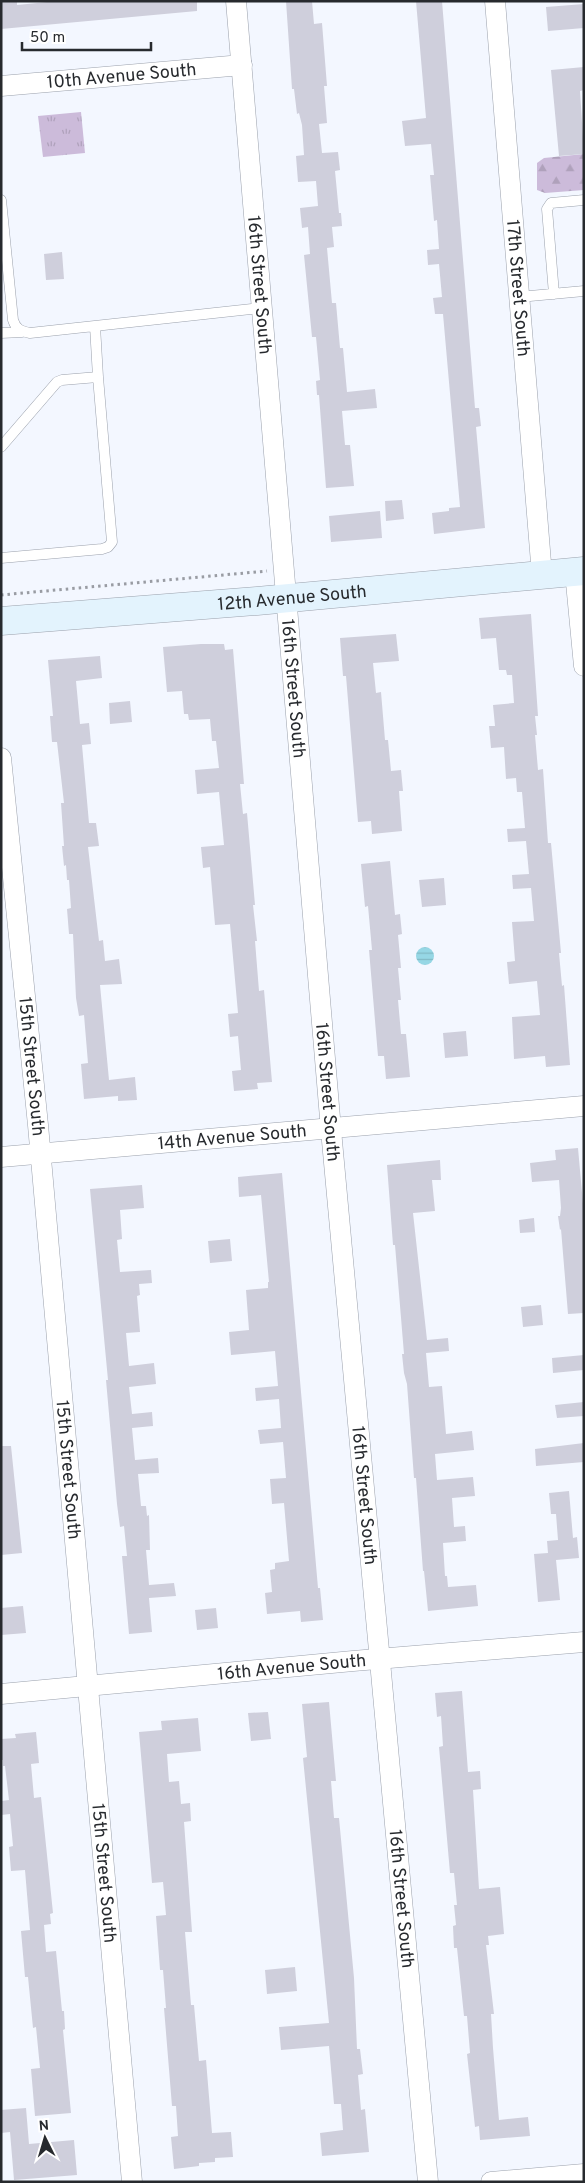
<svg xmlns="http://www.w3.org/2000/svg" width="585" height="2183" font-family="Overpass,sans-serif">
  <defs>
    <pattern id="grass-tufts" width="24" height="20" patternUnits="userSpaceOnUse" patternTransform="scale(1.25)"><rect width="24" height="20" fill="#ccbbda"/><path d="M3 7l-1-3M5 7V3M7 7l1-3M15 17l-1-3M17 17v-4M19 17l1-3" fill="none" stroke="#afa1bb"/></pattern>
    <pattern id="forest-firs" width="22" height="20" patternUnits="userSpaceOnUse" patternTransform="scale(1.25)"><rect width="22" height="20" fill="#ccbbda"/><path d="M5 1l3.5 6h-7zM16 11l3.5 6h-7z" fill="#afa1bb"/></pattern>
    <pattern id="water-rules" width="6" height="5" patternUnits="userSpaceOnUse" patternTransform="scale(1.25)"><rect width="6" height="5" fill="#96d7e5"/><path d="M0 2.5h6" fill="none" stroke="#81b9c5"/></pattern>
  </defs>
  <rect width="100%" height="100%" fill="#f3f7ff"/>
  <path fill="url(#grass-tufts)" d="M81,112L85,153L43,157L38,116Z"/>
  <path fill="url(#forest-firs)" d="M584,154V190L545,193L537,190V163L544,158Z"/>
  <path fill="url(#water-rules)" d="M416 956a9 9 0 1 1 18 0a9 9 0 1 1-18 0Z"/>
  <path fill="#cfcfdc" d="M1,1H17V5L57,1H197V11L1,29Z
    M286,1H312L314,24L322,23L327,86H324L327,123L319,124L322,153L338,152L340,170L335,171L339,213H341L342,226L332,227L334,247L327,248L332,303H336L340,348H343L347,392L375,389L377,408L342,411L345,445H350L354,486L326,488L319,395H317L316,381L320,380L316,337H312L304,255L310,254L308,227L302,228L300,208L318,206L316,181L298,182L296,156L304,155L302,125L299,113L297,114L294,89H292Z
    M416,1H442L475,408H479L481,426L476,427L485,528L434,534L432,513L449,511V508L460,507L443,314H435L433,298L442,297L439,264L428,265L427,250L439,249L437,220L434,221L430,175H434L431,144L405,146L402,121L426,118Z
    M584,4V28L548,31L546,7Z
    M584,67V90L580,91L584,154L559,156L551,70Z
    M62,252L64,279L46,280L44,254Z
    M402,500L404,519L386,521L385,501Z
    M380,511L382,538L331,542L329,516Z
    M531,614L538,716H535L537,735H535L538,770L543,769L548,843H551L561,953H559L562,986L564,985L570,1065L546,1067L545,1056L514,1059L512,1017L540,1015L537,981L509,984L507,962L515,961L512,922L534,921L531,888L513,889L512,875L529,874L526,841L508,842L507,829L525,828L522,792H517L516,778L506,779L504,747L491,748L489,726H495L493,705L514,703L512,675H507L506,670H499L496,638L481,639L479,618Z
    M396,634L399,661L373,663L376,693L381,692L385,740H388L391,771L401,770L403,791H399L402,831L372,834L371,821L358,822L346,676H343L340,638Z
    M201,644H224L225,650L233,649L244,784H240L243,814L247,813L255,905H253L257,941H255L259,991L264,990L272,1082L257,1083L258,1089L234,1091L232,1071L241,1070L238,1036L230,1037L228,1014L238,1013L230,924L215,925L210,867L203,868L201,847L224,845L219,792L197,794L195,770L219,768L216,741H212L210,719L189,720L188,714H184L182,691L167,692L163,647Z
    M100,656L102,678L76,681L80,724L89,723L91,744L82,745L89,823H96L99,846L88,847L99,941L103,940L105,961L119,959L122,984L100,985L109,1080L135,1077L137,1100L118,1101V1096L84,1099L81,1064L88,1063L84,1015L79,1016L76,998L73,934H69L67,909L71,908L69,880H67L66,865L64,866L62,846H64L61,803H64L57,742H52L50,716H53L48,660Z
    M130,701L132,722L110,724L109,703Z
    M390,861L395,915L400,914L402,934L398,935L401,968H398L401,1000H398L401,1034H406L410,1077L386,1079L384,1056H378L369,950H372L368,906L365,907L361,864Z
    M444,878L446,905L422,907L419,880Z
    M466,1031L468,1056L445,1058L443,1033Z
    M578,1148L584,1215V1313L568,1314L561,1229L560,1230L558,1216H560L561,1208L559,1180L532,1182L530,1163L556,1160L555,1150Z
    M440,1160L441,1180H432L435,1211L413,1213L427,1340L448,1338L449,1351L426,1353L429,1387L442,1386L446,1434L472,1431L474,1450L435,1454L437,1480L473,1477L475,1496L452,1498L454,1527L465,1526L466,1541L443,1543L445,1576H447L448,1587L476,1585L478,1606L428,1611L424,1571H423L416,1478H414L407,1384L404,1373L402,1354H404L395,1245H393L387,1165Z
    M282,1173L318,1588H320L323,1620L301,1622L300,1611L267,1614L265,1593L272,1592L270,1570L275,1569V1563L289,1561L284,1503L272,1504L270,1479L286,1478L283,1442L260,1444L258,1430L281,1428L279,1399L256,1401L255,1388L278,1386L275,1351L231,1355L229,1332L249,1330L246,1290L268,1288V1282H269L261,1195L239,1197L238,1177Z
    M142,1185L144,1208L120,1210L122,1239L117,1240L120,1272L151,1270L152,1283L139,1284L140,1295L137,1296L140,1332L126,1333L129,1366L154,1363L156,1384L129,1387L132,1414L152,1412L153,1426L132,1428L135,1460L158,1458L159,1473L138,1474L141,1506H146L147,1516L149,1515L150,1550H146L149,1585L174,1583L176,1596L149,1598L152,1632L129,1634L122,1556H127L124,1526L120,1527L117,1504L106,1380H108L90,1189Z
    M534,1218L535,1232L520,1233L519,1220Z
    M230,1239L232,1261L210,1263L208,1241Z
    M541,1305L543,1325L523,1327L521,1307Z
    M584,1355V1370L553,1373L552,1358Z
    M584,1402V1416L557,1418L555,1405Z
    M584,1443V1462L536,1466L535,1449Z
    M1,1446H11L22,1553L1,1555Z
    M569,1491L573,1538L577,1537L579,1558L556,1560L560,1600L538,1602L534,1554L548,1553L547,1541L558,1540L556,1514H551L549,1493Z
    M23,1606L26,1633L1,1635V1608Z
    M216,1608L218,1628L197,1630L195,1610Z
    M462,1691L468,1772L480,1771L481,1789L473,1790L479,1889L500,1887L504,1934L488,1936L489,1945H486L494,2014H491L493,2048L499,2120L528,2117L530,2136L480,2140L479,2126L475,2127L467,2054L470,2053L467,2016H464L457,1948H454L453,1926L456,1925L454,1905H457L454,1873H450L439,1747L443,1746L441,1716L437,1717L435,1693Z
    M329,1702L336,1781H331L334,1818H339L354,1978L357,2049H360L363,2074L358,2075L361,2110L365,2109L369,2152L322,2156L320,2133L343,2130L341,2104H334L329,2046L281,2050L279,2027L329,2023L303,1758L307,1757L302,1704Z
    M268,1712L271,1739L251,1741L248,1713Z
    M198,1718L201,1751L167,1754L169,1782L179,1781L181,1804L190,1803L191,1821L184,1822L192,1932H185L191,2005H194L199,2061L206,2060L212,2133L231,2132L233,2157L215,2158V2162L199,2163V2166L174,2169L171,2137L178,2136L176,2106H172L164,2008H166L163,1970H160L156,1916L166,1915L163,1882L152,1883L139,1732L162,1730L161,1721Z
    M36,1732L39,1763L31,1764L34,1798L41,1797L53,1913L50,1914L51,1924L44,1925L46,1952L56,1951L62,2011H64L65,2029L63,2030L71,2113L35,2116L31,2069L40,2068L36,2027L33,2028L28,1977H25L21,1931L30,1930L25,1870L11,1871L9,1847L13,1846L10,1814L1,1815V1801L9,1800L5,1766H3V1760H1V1739L16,1738L15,1734Z
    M295,1967L297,1991L267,1994L265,1970Z
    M26,2108L29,2144L74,2140L77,2175L14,2180L10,2132L1,2133V2110Z"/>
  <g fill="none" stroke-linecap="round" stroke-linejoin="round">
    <g stroke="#9ba1ac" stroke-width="11">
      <path id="lane" d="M1,200L13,320C16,329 20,331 30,333L261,308
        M554,294L547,209L551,203L584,200
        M519,297L584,291
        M1,333L22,332
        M1,447L57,382L62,380L98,377L95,326
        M1,558L102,549L108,547L112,542L98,377"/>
    </g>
    <g stroke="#9ba1ac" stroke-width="21">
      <g id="street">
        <path id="s1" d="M236,1L331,1130L428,2182"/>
        <path id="s2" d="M495,1L542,575"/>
        <path id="s3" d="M1,86L242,65"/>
        <path d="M575,572L584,666"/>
        <path id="s4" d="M1,758L38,1125L132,2182"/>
        <path id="s5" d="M1,1157L584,1106"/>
        <path id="s6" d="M1,1694L353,1661L584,1642"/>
        <path d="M491,2182L584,2174"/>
      </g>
    </g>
    <g stroke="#9ba1ac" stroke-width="29">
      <g id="secondary">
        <path id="s7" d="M1,621L257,601L584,571"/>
      </g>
    </g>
    <path stroke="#999ca3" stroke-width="3" stroke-dasharray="2.5 4" stroke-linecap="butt" d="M1,595L267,571"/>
    <use href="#lane" stroke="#fff" stroke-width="10"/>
    <use href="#street" stroke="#fff" stroke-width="20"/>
    <use href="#secondary" stroke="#e3f3fd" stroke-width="28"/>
  </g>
  <g text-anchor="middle" stroke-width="4" stroke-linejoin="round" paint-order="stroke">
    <g font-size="18" fill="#272a2e" stroke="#fff">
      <text dy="6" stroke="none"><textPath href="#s3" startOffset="121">10th Avenue South</textPath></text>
      <text dy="6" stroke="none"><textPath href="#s1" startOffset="285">16th Street South</textPath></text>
      <text dy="6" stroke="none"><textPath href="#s2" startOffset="288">17th Street South</textPath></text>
      <text dy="6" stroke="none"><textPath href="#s7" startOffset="292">12th Avenue South</textPath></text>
      <text dy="6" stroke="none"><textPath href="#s1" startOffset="690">16th Street South</textPath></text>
      <text dy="6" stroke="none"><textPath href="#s4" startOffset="310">15th Street South</textPath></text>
      <text dy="6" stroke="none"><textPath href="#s1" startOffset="1095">16th Street South</textPath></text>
      <text dy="6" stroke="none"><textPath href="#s5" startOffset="232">14th Avenue South</textPath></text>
      <text dy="6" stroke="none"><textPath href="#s4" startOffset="715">15th Street South</textPath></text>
      <text dy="6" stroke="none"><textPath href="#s1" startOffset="1500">16th Street South</textPath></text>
      <text dy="6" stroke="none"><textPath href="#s6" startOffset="292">16th Avenue South</textPath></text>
      <text dy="6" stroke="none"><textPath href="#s4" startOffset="1120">15th Street South</textPath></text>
      <text dy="6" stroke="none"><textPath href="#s1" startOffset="1905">16th Street South</textPath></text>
    </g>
  </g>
  <rect width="585" height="2183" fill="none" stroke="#272a2e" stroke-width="5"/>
  <g transform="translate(45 2138) rotate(355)" stroke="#ffffff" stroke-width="4" paint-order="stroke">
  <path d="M0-4L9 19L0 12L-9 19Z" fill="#272a2e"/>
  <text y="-8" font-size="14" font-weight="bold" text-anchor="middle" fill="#272a2e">N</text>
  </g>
  <path d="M22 42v8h129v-8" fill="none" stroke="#272a2e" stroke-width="2.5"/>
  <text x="30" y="42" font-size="15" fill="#272a2e" stroke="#ffffff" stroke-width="4" paint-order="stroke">50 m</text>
</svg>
